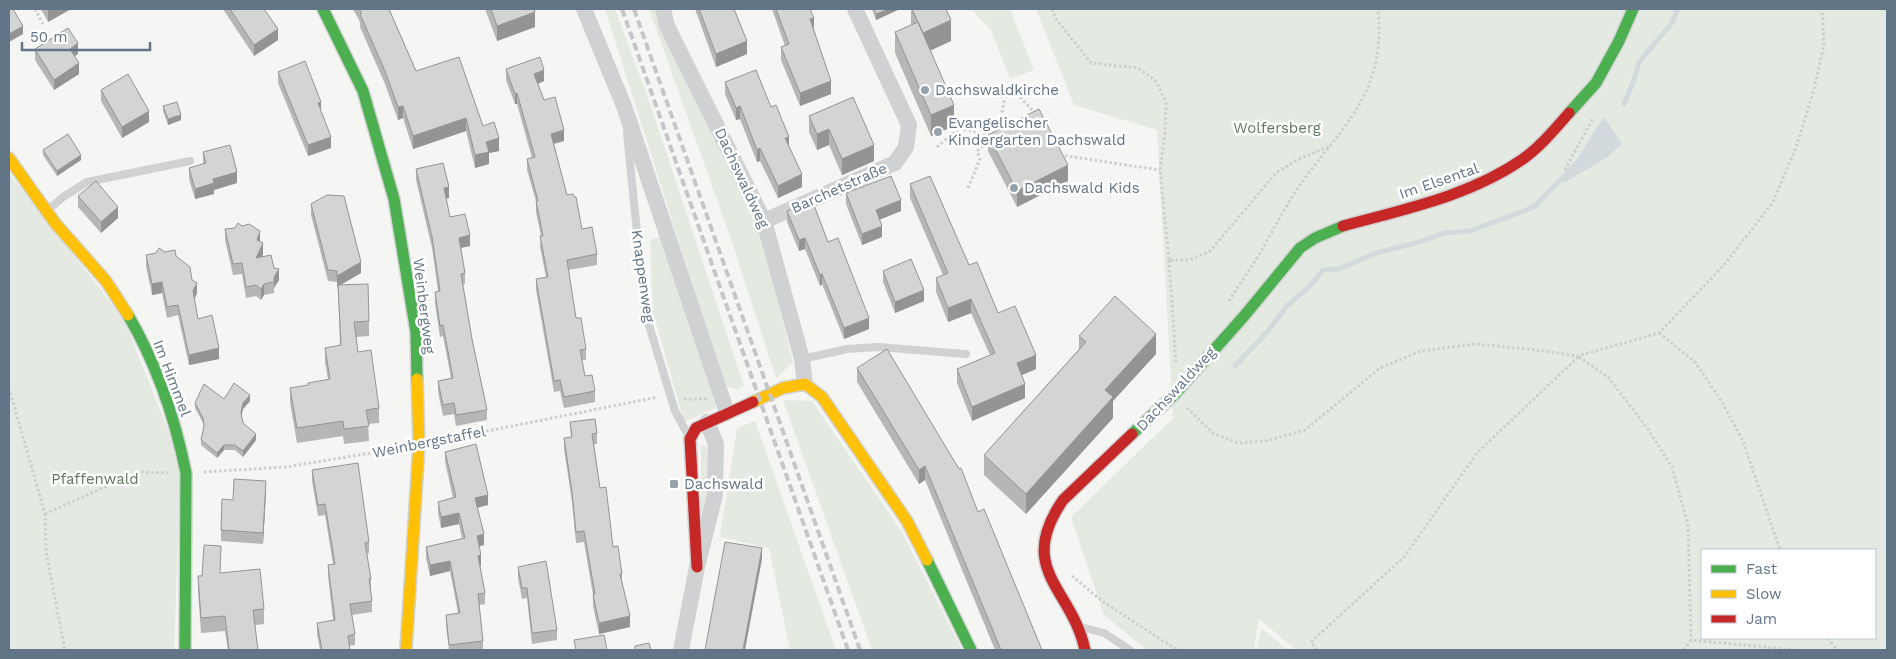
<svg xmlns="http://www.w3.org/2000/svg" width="1896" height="659" font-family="'Work Sans',sans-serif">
  <rect width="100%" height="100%" fill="#f5f5f3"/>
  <path fill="#e4e9e1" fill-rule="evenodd" d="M605,9H615L652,109L744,386L738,390L724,385Z
    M649,9H661L758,221L793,362L776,378L731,239Z
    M971,9H1010L1034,70L1010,79L991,30Z
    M1036,9H1887V650H1296L1259,619L1254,650H1147L1104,615L1071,517L1173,418L1157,130L1074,105ZM1702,550H1875V638H1702Z
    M9,173L124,319L181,463L174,650H9Z
    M665,235L716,408L684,422L653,312L650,240Z
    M783,400L812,401L902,532L962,650H872Z
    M755,421L836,650H790L769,548L720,537L737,428Z
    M701,445L712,447L706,513L701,512Z
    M1261,628L1288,650H1257Z"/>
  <path fill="#d3dadd" d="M1604,117L1622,144L1606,158L1564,183L1561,178C1579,161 1589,137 1604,117Z"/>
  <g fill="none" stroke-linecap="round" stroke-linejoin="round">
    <path stroke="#d3dadd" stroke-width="5" d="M1624,104L1634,80L1639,62L1671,24L1678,9
      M1235,366L1268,331L1287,306L1309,287L1323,270L1339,269L1376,253L1423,241L1444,233L1470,231L1534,207L1576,164"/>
    <g stroke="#d1d3d4" stroke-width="14">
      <path id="fast" d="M323,9L363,91L394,199L416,332L417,379
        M1569,113L1596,83L1619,41L1633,9
        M128,315C156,363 175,418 186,473L185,650
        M1132,434L1174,395L1245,315L1300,248L1315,238L1343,226
        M927,560L971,650"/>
    </g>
    <g stroke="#d1d3d4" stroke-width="14">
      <path id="slow" d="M9,158L55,223L106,281L128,315
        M753,402L783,388L805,384L822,397L907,521L927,560
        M406,650L419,445L417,379"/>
    </g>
    <g stroke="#d1d3d4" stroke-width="14">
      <path id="jam" d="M1343,226C1405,209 1470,196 1523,159C1540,147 1555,129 1569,113
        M697,567L690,439L696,428L753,402
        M1085,650C1072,588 1015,570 1063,500L1132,434"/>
    </g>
    <path stroke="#cecece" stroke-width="3" stroke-dasharray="2.5 2.5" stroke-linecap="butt" d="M35,9L43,24
      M1052,9L1056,19L1091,63L1138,68L1155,80L1166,102L1165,132L1160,170L1169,260H1189L1210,251L1277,172L1299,159L1330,146
      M959,128L992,136L1000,124L1006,90L1009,89L1018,95L1035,113
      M937,147L959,128L953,115
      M1060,155L1160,170
      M1565,170L1593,118
      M968,188L980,159L977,151L990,140
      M1169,260L1176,362
      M1229,301C1239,285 1250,269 1260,253C1271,234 1281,215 1292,197C1337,128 1387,100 1378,9
      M1659,333L1695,362L1722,402L1743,441L1780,550
      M1579,357L1608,377L1648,429L1672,467L1688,525L1691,640
      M9,388L45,514L46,552L65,650
      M684,399H707
      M1187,408L1214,434L1238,443L1266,441L1305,430L1380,368L1421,351L1475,344L1529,349L1578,356L1659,333L1724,265L1773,202L1796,147L1813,93L1824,45L1822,9
      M437,441L658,397
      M204,472L286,467L401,448
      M45,514L129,476L141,472L168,473
      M1072,576L1102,601L1177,650
      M1828,638L1837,650
      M1317,650L1311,642L1404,557L1477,453L1578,357
      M1684,650L1691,640L1797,650"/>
    <path stroke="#d0d1d2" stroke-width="8" d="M627,133L645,312L675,411L688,435
      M48,210L63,197L87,182L190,161
      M802,359L847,349L878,347L966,354
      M1081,627L1104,633L1130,650"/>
    <path stroke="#d0d1d2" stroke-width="16" d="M584,9L624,106L727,413
      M663,9L667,26L764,221L802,359L805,384
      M764,221L895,163L906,147L909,125L855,9
      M681,650L697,567L715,495L716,444L707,422"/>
    <use href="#fast" stroke="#4caf50" stroke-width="11"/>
    <use href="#slow" stroke="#ffc107" stroke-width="11"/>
    <use href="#jam" stroke="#c62828" stroke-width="11"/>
    <path stroke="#c5c6c7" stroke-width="4" stroke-dasharray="8 4" stroke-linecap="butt" d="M622,9L848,650
      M634,9L860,650"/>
  </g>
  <path fill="#b5b6b6" d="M41,9H71L48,22Z
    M223,9H264L278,40L254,56Z
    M353,9H389L416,71L483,126L499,151L489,153V164L475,168L466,131L413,149L403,118L398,120L385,84L360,27V22Z
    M485,9H534L535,27L497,41Z
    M695,9H734L747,54L716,67Z
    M772,9H810L814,29L831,94L800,106L781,60V47L785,46Z
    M872,9H900L876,20Z
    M911,9H946L951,41L930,50L954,126L931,136L895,53V32L911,25Z
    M35,49L78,54L75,56L79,74L54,90L35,60Z
    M506,69L544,81L538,84L544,100L564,141L554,144L567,195L582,229L597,254V265L568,270L576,318L586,349V360H582L585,376L595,391V402L564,408L560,391L554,392L536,290V279L546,277L540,247L541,236L536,212V201L527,170V159L532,158L517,104H515L506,80Z
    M278,72L321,111L331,148L308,156L278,83Z
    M725,82L771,107L789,147L802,187L778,198L760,161L757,162L740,119L736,120L725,94Z
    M101,90L149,122L122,138L101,101Z
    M853,97L874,161L842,175L829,145L817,150L809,132V116Z
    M163,106L181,120L168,125L163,111Z
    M988,135L1068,181L1017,207L988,151Z
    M43,150L81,160L57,176L43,155Z
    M203,152L237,183L214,190V194L195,199L189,179V168L203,164Z
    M416,169L449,198L446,199L450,217L470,246L461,248L465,273V284L463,285L472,339L487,410V420L456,426L454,414L443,416L438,392V381L451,378L443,336L440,337L435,303V292L438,291L432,248L416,180Z
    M910,184L969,265L998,313L1036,369L1022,375L1025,398L972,421L957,383V369L990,355L971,313L948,322L936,292V278L943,275L910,198Z
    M846,193L901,211L879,220L882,237L862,245L846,204Z
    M78,196L118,218L101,233L78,207Z
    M311,204L361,273L340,285L369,321V336L356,337L358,352L379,408V423L368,424L369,441L344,444L343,436L297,443L290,403V388L308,385L328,379L325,363V348L340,346L338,287H337V282L328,281L311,215Z
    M787,211L828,242L869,329L844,339L822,284L820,286L805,249L799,251L787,222Z
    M225,229L260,241L263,254L262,257L274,268L279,280L274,288V293L264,295L261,300L256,296L246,298L242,274L233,275L225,240Z
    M165,252L176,256L192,280L197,293L194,299L198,319L219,359L189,365L178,315L167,318L162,293L152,295L146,266V255Z
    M883,271L924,301L895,313L883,282Z
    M1079,336L1156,354L1113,401V418L1026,514L984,475V455L1079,349Z
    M857,368L978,512L1042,650H995L925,480L919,484L857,382Z
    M224,399L250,401L243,409L241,415L243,423L256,440L243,457L235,450H224L217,458L201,445V440L204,429L203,423L195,408V403Z
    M570,422L597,433V444H594L600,488L613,547L622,574V581L630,627L599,634L593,606V595L584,542L576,543L572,502L564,449V438L571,437Z
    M445,452L488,505L477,508L484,545L479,546L481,566H480L485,593V604L479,605L483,641V650H449L446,625V615L458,613L450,571L430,576L426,558V547L462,539L459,524L441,528L438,513V502L453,498L445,462Z
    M312,470L369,542V553L367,554L371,579V590H370L372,601V612L351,615L355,634V645L349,646L350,650H320L317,634V623L333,620L328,576V565L333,564L325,515L318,516L312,481Z
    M266,492L263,544L221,541V530Z
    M518,567L557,630V640L532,644L527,598L522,599L518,578Z
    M220,573L264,609V624L255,625L258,650H228L225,631L201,633L198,591V576Z"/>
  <path fill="#949494" d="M52,9H71L48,22V11Z
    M889,9H900L876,20V14Z
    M535,12V27L497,41V26Z
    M814,18V31L810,19Z
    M951,20V41L923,54V33Z
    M23,26V34L9,42V34Z
    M278,29V40L254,56V45Z
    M747,41V54L716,67V54Z
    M78,43V54L70,59V49Z
    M79,63V74L54,90V80Z
    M544,70V81L534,85V74Z
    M831,81V94L800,106V93Z
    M517,93V104H515V94Z
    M321,102V113L318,103Z
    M954,105V126L931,136V115Z
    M403,106V118L398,120V107Z
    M740,106V119L736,120V108Z
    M149,111V122L122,138V127Z
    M181,115V120L168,125V119Z
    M466,118V131L413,149V136Z
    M829,129V145L817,150V134Z
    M564,130V141L551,144V134Z
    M331,137V148L308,156V145Z
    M789,137V149L785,138Z
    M499,138V151L489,153V164L475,168V155L486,142Z
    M874,145V161L842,175V159Z
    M760,148V161L757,162V150Z
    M81,155V160L57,176V171Z
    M1068,165V181L1017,207V191Z
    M237,172V183L214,190V194L195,199V189L213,179Z
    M802,174V187L778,198V186Z
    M449,187V198L444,199V188Z
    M901,200V211L876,221V210Z
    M118,207V218L101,233V222Z
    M882,226V237L862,245V234Z
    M260,231V242L257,240Z
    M470,235V246L459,248V238Z
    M805,238V249L799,251V240Z
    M263,243V254L256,269V258Z
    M361,262V273L337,287V276Z
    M279,269V280L274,288V277Z
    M822,274V284L820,286V275Z
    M162,282V293L152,295V284Z
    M197,283V293L193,302V291Z
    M264,284V295L261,300V289Z
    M924,290V301L895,313V302Z
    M971,299V313L948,322V308Z
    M869,318V329L844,339V328Z
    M1156,334V354L1113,401V418L1026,514V494L1105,390Z
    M219,348V359L189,365V355Z
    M1036,355V369L1017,377V363Z
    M1025,384V398L972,421V407Z
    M250,395V401L243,409L241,419V413L243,403Z
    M256,434V440L243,457V451Z
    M224,445V450L217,458V453Z
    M925,466V480L919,484V470Z
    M266,481V492L263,544V533Z
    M488,495V505L475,508V498Z
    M459,513V524L441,528V517Z
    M484,534V545L477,547V536Z
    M762,548V559L745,650H743Z
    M481,555V566H478V556Z
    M450,561V571L430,576V565Z
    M630,616V627L599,634V623Z"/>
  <path fill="#d3d4d4" stroke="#949494" d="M9,9H14H13L23,26L9,34Z
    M230,9H264L278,29L254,45Z
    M359,9H389L416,71L459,57L483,126L494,122L499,138L486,142L489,152L475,155L466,118L413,136L403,106L398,107L385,71L360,14L362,13Z
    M491,9H534L535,12L497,26Z
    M699,9H734L747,41L716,54Z
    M776,9H810L814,18L810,19L831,81L800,93L781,47L789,44Z
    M874,9H889L876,14Z
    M912,9H946L951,20L923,33Z
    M918,22L954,105L931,115L895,32Z
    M68,28L78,43L70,49L79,63L54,80L35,49Z
    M540,57L544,70L534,74L544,100L555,97L564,130L551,134L567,195L573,194L574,197H576L582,229L592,227L597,254L567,260L576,318H581L586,349L580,350L585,376L592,375L595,391L564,397L560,380L554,381L536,279L548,277L540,236H543L536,201H538L527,159L535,157L517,93L515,94L506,69Z
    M305,61L321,102L318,103L331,137L308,145L278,72Z
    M756,70L771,107L776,105L789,137L785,138L802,174L778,186L760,148L757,150L740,106L736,108L725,82Z
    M128,74L149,111L122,127L101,90Z
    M853,97L874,145L842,159L829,129L817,134L809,116Z
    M177,102L181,115L168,119L163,106Z
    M1039,109L1068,165L1017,191L988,135Z
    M68,134L81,155L57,171L43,150Z
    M230,145L237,172L213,179L214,183L195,189L189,168L206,163L203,152Z
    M443,163L449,187L444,188L450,217L465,214L470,235L459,238L465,273L461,274L472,339L487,410L456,415L454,403L443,405L438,381L453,378L443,325L440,326L435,292L440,291L432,237L416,169Z
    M891,176L901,200L876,210L882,226L862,234L846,193Z
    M930,176L969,265L977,262L998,313L1015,306L1036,355L1017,363L1025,384L972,407L957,369L995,353L971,299L948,308L936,278L948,273L910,184Z
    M96,181L118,207L101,222L78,196Z
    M327,195L344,196L361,262L337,276V271L328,270L311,204Z
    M812,200L828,242L838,238L869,318L844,328L822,274L820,275L805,238L799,240L787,211Z
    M238,223L242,226L249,224L260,231L257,240L263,243L256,258L271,255L274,268L279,269L274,277V282L264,284L261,289L256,285L246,287L242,263L233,264L225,229L235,228Z
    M159,248L165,252L175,250L176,256L190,267L192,280L197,283L193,291L198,319L212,315L219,348L189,355L178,305L167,307L162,282L152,284L146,255L156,253Z
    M911,259L924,290L895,302L883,271Z
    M368,284L369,321L354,322L358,352L371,350L379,408L366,410L369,426L344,429L343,421L297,428L290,388L308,385V383L330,379L325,348L341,345L338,285Z
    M1115,296L1156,334L1105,390L1113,397L1026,494L984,455L1086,342L1079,336Z
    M887,349L959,469L961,468L978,512L984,509L1042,650H1001L925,466L919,470L857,368Z
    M234,383L250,395L243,403L241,413L243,423L256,434L243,451L235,445H224L217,453L201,440L204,426L203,418L195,403L204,384L224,399Z
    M595,419L597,433L592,434L600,488L606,487L613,547L618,546L622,574H620L630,616L599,623L593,595L595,594L584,531L576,532L572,492L564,438L572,437L570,422Z
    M476,444L488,495L475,498L484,534L477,536L481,555L478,556L485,593L478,594L483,641L449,645L446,615L460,613L450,561L430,565L426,547L465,538L459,513L441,517L438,502L456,497L445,452Z
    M358,463L369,542L365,543L371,579H369L372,601L350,604L355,634L348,636L350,650H322L317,623L335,620L328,565L335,564L325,504L318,505L312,470Z
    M234,479L266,481L263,533L221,530L222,499L233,500Z
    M725,542L762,548L743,650H705Z
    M204,545L221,546L220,573L260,569L264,609L253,610L258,650H229L225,616L201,618L198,576H202Z
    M546,561L557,630L532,633L527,588H522L518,567Z
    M604,635L607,650H576L574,640Z
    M649,643L651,650H635V646Z"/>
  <g fill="#95a2ac" stroke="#fff" stroke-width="2">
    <circle cx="925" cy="90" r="5"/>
    <circle cx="938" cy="132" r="5"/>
    <circle cx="1014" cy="188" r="5"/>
    <rect x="669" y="479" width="10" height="10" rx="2.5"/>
  </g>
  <g text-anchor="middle" stroke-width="5" stroke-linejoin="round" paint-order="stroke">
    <g font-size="15" fill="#627586" stroke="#fff" text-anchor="start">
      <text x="935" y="95">Dachswaldkirche</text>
      <text x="948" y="128">Evangelischer<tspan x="948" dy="17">Kindergarten Dachswald</tspan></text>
      <text x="1024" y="193">Dachswald Kids</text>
      <text x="684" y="489">Dachswald</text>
    </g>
    <g font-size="15" fill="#62785e" stroke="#fff">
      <text x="1277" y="133">Wolfersberg</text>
      <text x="95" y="484">Pfaffenwald</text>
    </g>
    <g font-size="15" fill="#627586" stroke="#fff">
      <text transform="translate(742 178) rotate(65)" y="5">Dachswaldweg</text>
      <text transform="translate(1439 181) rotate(-19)" y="5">Im Elsental</text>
      <text transform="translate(839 188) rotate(-24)" y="5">Barchetstraße</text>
      <text transform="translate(643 276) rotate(82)" y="5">Knappenweg</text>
      <text transform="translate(424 306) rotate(83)" y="5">Weinbergweg</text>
      <text transform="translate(172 378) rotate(69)" y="5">Im Himmel</text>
      <text transform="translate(1176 389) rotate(-47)" y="5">Dachswaldweg</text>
      <text transform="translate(429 442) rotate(-11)" y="5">Weinbergstaffel</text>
    </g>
  </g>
  <rect width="1896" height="659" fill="none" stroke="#627586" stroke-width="20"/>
  <rect x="1701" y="549" width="175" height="90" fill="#ffffff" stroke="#c0c8cf"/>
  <rect x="1711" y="565" width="25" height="8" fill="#4caf50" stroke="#c0c8cf"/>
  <text x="1746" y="574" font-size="15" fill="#627586">Fast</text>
  <rect x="1711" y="590" width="25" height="8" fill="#ffc107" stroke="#c0c8cf"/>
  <text x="1746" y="599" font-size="15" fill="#627586">Slow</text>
  <rect x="1711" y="615" width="25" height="8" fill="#c62828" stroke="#c0c8cf"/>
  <text x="1746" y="624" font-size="15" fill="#627586">Jam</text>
  <path d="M22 42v8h128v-8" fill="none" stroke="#627586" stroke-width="2.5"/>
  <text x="30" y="42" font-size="15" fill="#627586" stroke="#ffffff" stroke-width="4" paint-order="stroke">50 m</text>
</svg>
